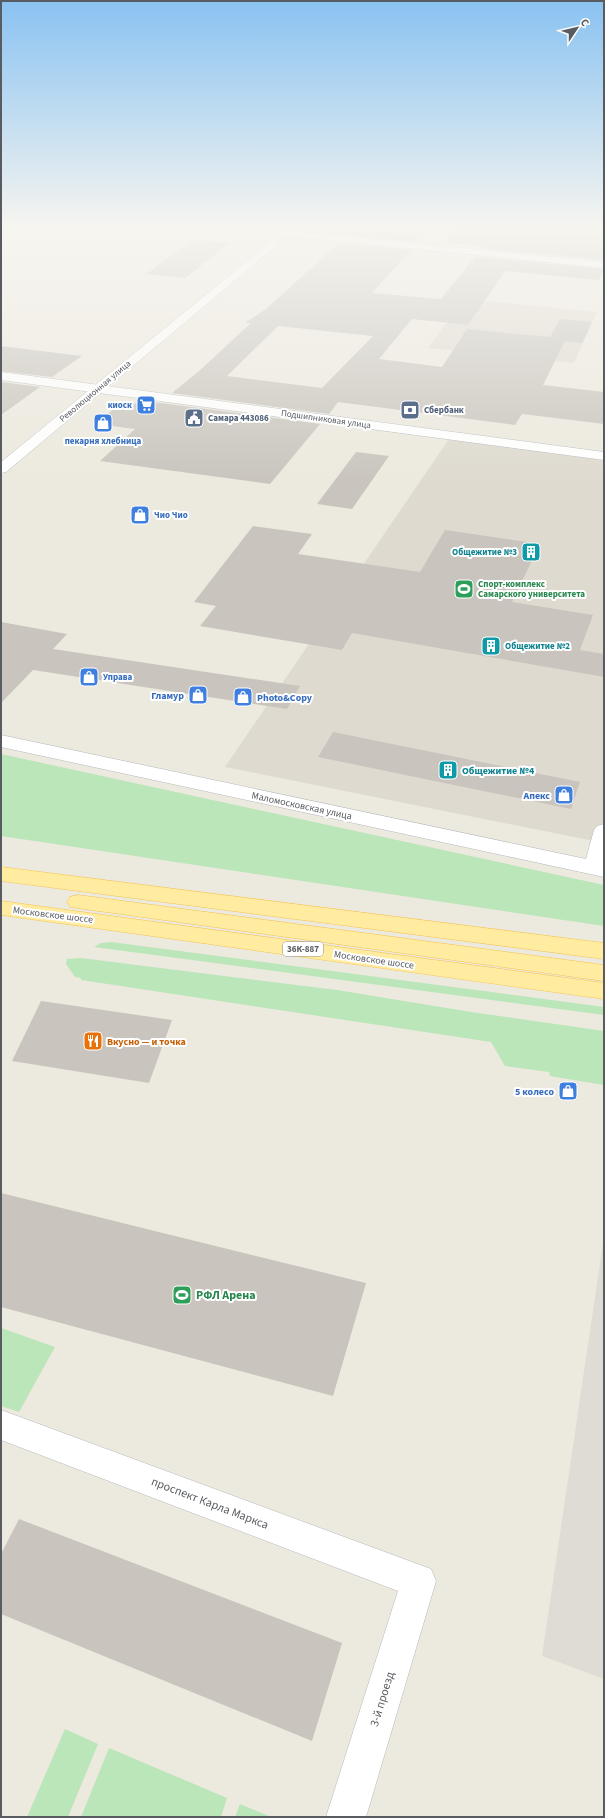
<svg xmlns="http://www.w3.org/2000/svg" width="605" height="1818" font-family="'Source Sans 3',sans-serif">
  <rect width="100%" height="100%" fill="#ece9de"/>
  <path fill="#dfdcd6" d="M603,1243L604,1244V1679L542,1656Z"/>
  <path fill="#dedacf" d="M464,299L597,312L574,363L428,348Z
    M449,439L604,459V843L225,767Z"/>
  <path fill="#bae6b9" d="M1,754L604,885V926L1,836Z
    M111,942L604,1007V1015L94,947L101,943Z
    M81,958L337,990L471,1012L604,1031V1085L550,1076L549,1072L505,1066L491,1042L81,980V978L75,977L66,964L67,959Z
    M1,1328L55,1347L19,1412L1,1406Z
    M65,1729L98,1744L68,1817H27Z
    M109,1748L227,1798L221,1817H81Z
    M240,1804L271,1817H235Z"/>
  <path fill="#c9c5be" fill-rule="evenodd" d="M449,227H604V260L481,248L483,246L448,243Z
    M355,228L425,234L418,242L347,235Z
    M192,240L230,243L185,278L146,274Z
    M339,243L411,250L372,293L441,299L475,257L604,269L599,280L505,271L468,325L412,319L379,359L442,367L467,329L550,337L560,319L592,322L582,343L565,341L543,385L604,392V424L522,414L515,425L338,402L329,414L172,393L198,372L251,323H245L266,309ZM278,326L373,336L322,388L227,376Z
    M1,346L82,356L52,377L1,371Z
    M1,382L40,387L1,415Z
    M121,402L141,404L144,402L161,403L320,424L270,484L100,461L135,429L97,424Z
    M356,452L389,456L352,509L317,504Z
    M253,526L312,534L298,554L420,572L445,530L540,544L512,602L593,615L580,650L604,654V677L352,633L342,650L200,626L216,606L194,602Z
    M1,622L67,634L53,649L300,686L287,709L33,670L1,703Z
    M333,732L580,782L571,809L318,757Z
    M41,1001L172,1020L149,1083L12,1061Z
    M1,1193L366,1283L333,1396L1,1307Z
    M19,1519L342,1643L312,1741L1,1614V1554Z"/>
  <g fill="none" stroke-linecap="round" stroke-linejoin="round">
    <g stroke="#b5b8bd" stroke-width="1">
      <path id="street" d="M135,227L251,228L255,231L251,234L172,233L139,230Z
        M278,230L604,262V268L275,235L273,233L275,231Z
        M1,372L604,452V460L1,380Z
        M1,735L586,859L594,830L597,826L604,824V877L1,747Z
        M1,1410L431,1569L436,1581L366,1817H326L398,1591L1,1440Z"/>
    </g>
    <g stroke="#b5b9bf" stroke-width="1">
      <path id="secondary" d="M279,227H289L282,234L275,247L6,472L1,473V462L268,244L272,235L248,233L247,231L248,229L276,230Z"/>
    </g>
    <g stroke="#f8c24c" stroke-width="1">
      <path id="primary" d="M1,867L604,943V959L1,881Z
        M78,895L604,965V981L70,907L67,902L70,897Z
        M1,901L604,983V999L1,915Z"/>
    </g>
    <use href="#street" fill="#fff" fill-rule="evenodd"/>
    <use href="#secondary" fill="#fff" fill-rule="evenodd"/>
    <use href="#primary" fill="#ffeca0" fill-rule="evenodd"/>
  </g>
  <linearGradient id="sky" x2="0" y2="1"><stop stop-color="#89c2f1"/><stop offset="0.47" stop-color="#f6f5f0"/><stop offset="1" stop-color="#f6f5f0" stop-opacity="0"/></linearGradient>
  <rect width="605" height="482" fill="url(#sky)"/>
  <defs>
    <g id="supermarket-square" transform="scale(1)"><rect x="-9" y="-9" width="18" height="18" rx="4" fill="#3f7fe0" stroke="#fff"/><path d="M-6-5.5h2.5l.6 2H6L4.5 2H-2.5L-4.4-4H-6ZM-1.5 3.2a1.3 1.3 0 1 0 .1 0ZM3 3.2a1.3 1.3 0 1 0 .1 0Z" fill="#fff"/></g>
    <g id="bank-square" transform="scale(1)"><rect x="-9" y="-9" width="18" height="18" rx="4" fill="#5c6f8a" stroke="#fff"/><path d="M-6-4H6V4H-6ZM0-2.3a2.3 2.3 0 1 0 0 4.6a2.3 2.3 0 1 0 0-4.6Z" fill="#fff"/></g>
    <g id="civic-square" transform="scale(1)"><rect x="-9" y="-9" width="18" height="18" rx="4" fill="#5c6f8a" stroke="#fff"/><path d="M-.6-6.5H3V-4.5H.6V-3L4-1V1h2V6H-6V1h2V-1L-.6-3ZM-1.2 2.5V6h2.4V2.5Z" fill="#fff"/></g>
    <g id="shop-square" transform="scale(1)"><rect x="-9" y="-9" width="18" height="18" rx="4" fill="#3f7fe0" stroke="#fff"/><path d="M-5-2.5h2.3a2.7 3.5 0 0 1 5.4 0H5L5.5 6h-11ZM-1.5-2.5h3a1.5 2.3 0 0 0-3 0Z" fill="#fff"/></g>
    <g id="building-square" transform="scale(1)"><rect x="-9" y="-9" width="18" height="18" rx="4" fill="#0f9aa8" stroke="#fff"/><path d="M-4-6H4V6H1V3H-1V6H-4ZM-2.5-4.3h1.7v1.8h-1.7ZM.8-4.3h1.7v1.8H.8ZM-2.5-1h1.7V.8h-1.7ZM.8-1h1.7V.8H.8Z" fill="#fff"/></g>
    <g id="stadium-square" transform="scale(1)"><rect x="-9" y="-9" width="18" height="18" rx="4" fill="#2e9e5b" stroke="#fff"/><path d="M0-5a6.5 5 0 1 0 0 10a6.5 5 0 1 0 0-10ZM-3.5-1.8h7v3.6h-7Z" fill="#fff"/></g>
    <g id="restaurant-square" transform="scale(1)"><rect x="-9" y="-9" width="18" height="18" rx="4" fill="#e8710a" stroke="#fff"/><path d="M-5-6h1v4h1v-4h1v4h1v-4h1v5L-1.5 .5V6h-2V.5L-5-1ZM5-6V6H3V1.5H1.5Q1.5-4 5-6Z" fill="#fff"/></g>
  </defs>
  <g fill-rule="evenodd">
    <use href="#supermarket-square" x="146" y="405"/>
    <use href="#bank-square" x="410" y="410"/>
    <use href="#civic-square" x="194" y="418"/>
    <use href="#shop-square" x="103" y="423"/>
    <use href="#shop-square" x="140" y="515"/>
    <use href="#building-square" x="531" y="552"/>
    <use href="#stadium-square" x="464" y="589"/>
    <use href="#building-square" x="491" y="646"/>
    <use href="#shop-square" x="89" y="677"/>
    <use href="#shop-square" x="198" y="695"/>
    <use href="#shop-square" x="243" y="697"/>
    <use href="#building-square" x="448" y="770"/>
    <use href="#shop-square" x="564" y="795"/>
    <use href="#restaurant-square" x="93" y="1041"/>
    <use href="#shop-square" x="568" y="1091"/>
    <use href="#stadium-square" x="182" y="1295"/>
  </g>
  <g text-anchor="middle" stroke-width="4" stroke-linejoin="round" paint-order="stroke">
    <g font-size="9" fill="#585c61" stroke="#fff">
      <text transform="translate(95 391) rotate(-40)" y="3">Революционная улица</text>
      <text transform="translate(326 419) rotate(8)" y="3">Подшипниковая улица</text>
    </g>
    <g font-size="9" font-weight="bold" fill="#366cbe" stroke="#fff" text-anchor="start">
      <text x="132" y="408" text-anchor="end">киоск</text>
      <text x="103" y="444" text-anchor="middle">пекарня хлебница</text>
      <text x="154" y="518">Чио Чио</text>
      <text x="103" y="680">Управа</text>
    </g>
    <g font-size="9" font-weight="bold" fill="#4e5e75" stroke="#fff" text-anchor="start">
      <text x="424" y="413">Сбербанк</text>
      <text x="208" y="421">Самара 443086</text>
    </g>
    <g font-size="9" font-weight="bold" fill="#0d838f" stroke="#fff" text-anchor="end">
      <text x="517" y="555">Общежитие №3</text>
      <text x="505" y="649" text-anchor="start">Общежитие №2</text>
    </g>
    <g font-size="9" font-weight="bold" fill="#27864d" stroke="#fff" text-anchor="start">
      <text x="478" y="587">Спорт-комплекс<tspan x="478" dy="10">Самарского университета</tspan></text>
    </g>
    <rect fill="#fff" stroke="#8a8d90" stroke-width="1" x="283" y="942" width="40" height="14" rx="3"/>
    <g font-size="9" font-weight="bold" fill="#585c61">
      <text x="303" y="952">36К-887</text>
    </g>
    <g font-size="10" font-weight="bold" fill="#366cbe" stroke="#fff" text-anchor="end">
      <text x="184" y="699">Гламур</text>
      <text x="257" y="701" text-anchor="start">Photo&amp;Copy</text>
      <text x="550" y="799">Апекс</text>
      <text x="554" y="1095">5 колесо</text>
    </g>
    <g font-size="10" font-weight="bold" fill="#0d838f" stroke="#fff" text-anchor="start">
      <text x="462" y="774">Общежитие №4</text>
    </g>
    <g font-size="10" fill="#585c61" stroke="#fff">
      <text transform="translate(302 805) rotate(12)" y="4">Маломосковская улица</text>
      <text transform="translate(53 914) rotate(7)" y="4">Московское шоссе</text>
      <text transform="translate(374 959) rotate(8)" y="4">Московское шоссе</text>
    </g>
    <g font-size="10" font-weight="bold" fill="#c56008" stroke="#fff" text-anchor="start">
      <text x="107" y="1045">Вкусно — и точка</text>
    </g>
    <g font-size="12" font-weight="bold" fill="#27864d" stroke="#fff" text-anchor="start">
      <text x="196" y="1299">РФЛ Арена</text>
    </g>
    <g font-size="12" fill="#585c61" stroke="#fff">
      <text transform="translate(210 1503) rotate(21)" y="4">проспект Карла Маркса</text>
      <text transform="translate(382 1699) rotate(-73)" y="4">3-й проезд</text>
    </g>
  </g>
  <rect width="605" height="1818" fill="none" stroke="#585c61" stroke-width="4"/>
  <g transform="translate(577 28) rotate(55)" stroke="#ffffff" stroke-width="3" paint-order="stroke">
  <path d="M0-3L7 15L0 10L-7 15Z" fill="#585c61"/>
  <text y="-6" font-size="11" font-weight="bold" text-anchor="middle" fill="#585c61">С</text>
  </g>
</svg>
